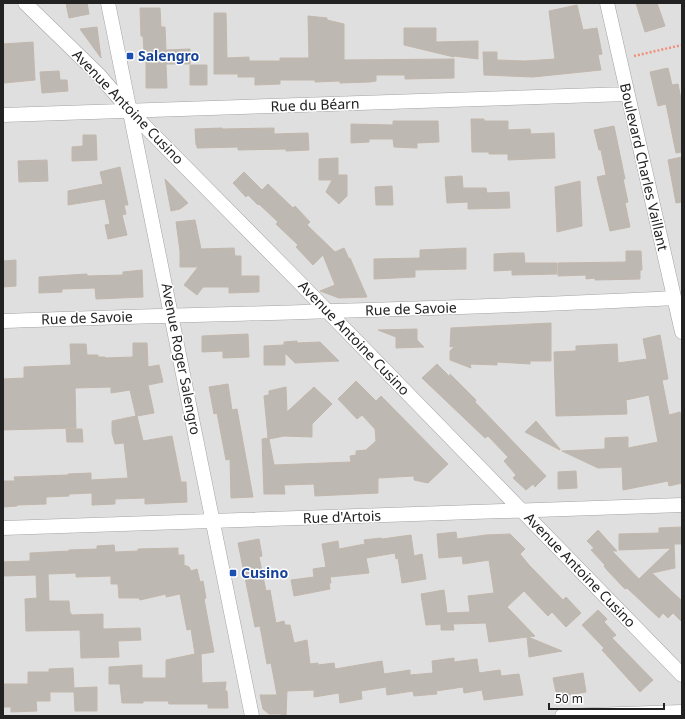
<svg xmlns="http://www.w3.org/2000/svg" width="685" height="719" font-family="'Noto Sans',sans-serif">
  <rect width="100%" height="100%" fill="#f1efe9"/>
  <path fill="#dfdfdf" d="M3,3H682V716H3Z"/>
  <path fill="#beb8b2" stroke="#c2b7ac" d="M66,3H87L89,14L69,18Z
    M636,3H657L665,26L645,32Z
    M577,5L583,30L597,28L602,54L598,55L601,70L533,77L484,75L483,52H497V60L525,61L555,59L549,11Z
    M140,8H160L161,27H165L166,50L190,49V64H166L167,88H146V50L144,51L143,36H141Z
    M214,13H226L227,58L249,57V61H280V58H309L308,16L327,18V20L344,24V60L454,59V78L405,79V75H376V81L369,82L340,83V81L315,82V80H280V84L255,85V77H238V74H214Z
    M97,27L101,58L80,29Z
    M404,28H436V42L478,41V59L454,56V57L404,45Z
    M33,42L35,80L4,83L3,44Z
    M190,65H207V85H190Z
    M668,68L672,85L678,84L682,104V152L676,153L666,104L658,106L650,72Z
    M59,71L60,80H67L68,91L42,93L40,72Z
    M471,119H484V121H508V130L530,129L531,134L554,133L555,158L508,160V154H489V152H472Z
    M393,121H438L439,142L417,143V148L394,147L393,139H369V142L351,143V124L393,125Z
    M614,126L625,179H623L628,202L625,203L630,227L610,231L597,177L606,175L601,150H599L594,130Z
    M222,128V129L274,128V134L308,133L309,150L286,151V149L238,150V147L197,148V145H196L195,129Z
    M83,135H96L97,160L72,161V147L83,146Z
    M682,157V202L676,203L668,160Z
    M338,158V175H347V196L339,204L326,192L332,180H319V159Z
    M47,160L48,181L19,182L18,161Z
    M120,167L128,205H124L126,214L122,215L127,235L108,239L105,225L110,224L105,199L68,205V191L103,184L100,172Z
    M244,172L262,190L268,184L293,208L295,206L310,222L307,225L335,252L344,248L349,259L350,258L367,297L339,298L320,291L335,285L323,255L313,265L296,247L298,245L276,224L278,222L259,204L258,205L248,195L246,197L233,183Z
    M462,176L463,188H486L487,193L509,192L510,208L468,209V202L447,203L445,177Z
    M165,179L188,203L180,209L171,211Z
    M580,181L582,226L557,232L555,187Z
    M392,186L393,205H376L375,187Z
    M195,220L201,249L234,248L235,256H241V276H259V292L229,293V287H203L197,295L184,285L198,267H180V251L176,222Z
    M466,248V269L415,270V277L374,279V259L420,258V250Z
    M626,251H641L642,270H640V279L595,280V278L586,279V275L558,276V263L626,262Z
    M511,253H524L525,263H557V274L512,275V270L494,271V254Z
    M16,260V286L3,287V261Z
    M142,270L143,297L96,299L95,288L62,289V292L39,293V277L87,274V276L123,275V272Z
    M551,323V361H530V364L497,362V365L470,364L471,368L450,360V351L455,346L450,347L451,328Z
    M417,329V340L424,347L396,348V337L378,330Z
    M248,334L249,357L223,358V351L202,352V336Z
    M660,335L668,379L662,380L669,415L680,412L682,418V483L669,486L668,481L623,490L622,467L598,468L562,451L605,449V438L628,437V448L658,442L649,395L626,400L627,414L556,416L554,352L576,351V346L617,344L618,363L647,359L643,339Z
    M297,341V343L320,342L339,361L295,363L285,353V365H264V346L284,345V342Z
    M133,343H147L148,367L159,365L163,382L148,385L154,413L137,416L143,441L172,436L181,482H186L187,502L145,504V498L115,499V504L92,505V493L69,494V496L46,497V504L17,505V506L3,507V481H15L14,477L68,475V474L91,473V480L128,478L124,443L115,444L112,433V421L136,416L130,390L111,393V387L75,388L76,428L3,430V379L24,378V367L71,365L70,344H86L87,355H98V357H105V358L133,357Z
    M437,364L450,377V374L476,400L475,402L546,476L535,487L533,484L526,490L513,478L516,475L504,461L508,457L488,436L485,438L422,378Z
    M356,381L376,401L381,396L448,464L428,483L414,480V476L378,478V493L315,496L314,484L284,485L285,494H264L262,439L268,438L264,396L269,395V391L286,387L287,412L314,387L332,404L312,424V437L284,436L269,439L274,465L351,462L350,456L356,455V451L366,450L376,441L375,429L362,415L357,419L338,399Z
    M228,384L232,410L237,409L253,497L231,498L230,459L226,460L217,413L214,414L209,387Z
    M536,421L560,449V450L525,432Z
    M66,429H82L83,442H67Z
    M576,471L577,488L558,489V472Z
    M682,527V544H674L675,568L652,573L682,601V622L673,613L668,618L663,613L659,618L627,588L625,589L607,570L604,566L605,565L591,550L594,548L587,541L598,530L617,551H612L639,579L671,548L619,550V534L659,533V528Z
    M456,532L457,539L486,535L510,534L525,549L520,554L529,565L563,600L566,597L581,613L566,627L552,612L548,616L524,591L507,607L535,636L528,637L562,651L529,657L527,637L489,642L486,623L453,624L454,630H441V624L426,625L421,594L444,590L447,613L470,612L468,596L494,593L489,560L463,564L462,556L439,558L437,534Z
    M411,535L414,556L422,554L426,579L402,583L398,558L396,559L395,553L366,558L369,573L330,577L331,583H329L330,589L294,596L291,580L314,577L313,569L326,567L322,544L338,541L339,549L365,544L364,540L381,538L382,539Z
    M259,539L262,556L259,557L266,591L270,590L276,623L284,621L285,625H290L294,643L307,640L310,664L318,663V665L334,663L335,669L382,661L384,674L410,670V675L433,673L432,661L454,658V662L477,659L479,673L500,670L501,676L519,674L523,695L484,700L482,690L464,693L463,687L436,691L437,694L414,696L413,691L387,695L386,687L361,691L362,699L340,703L339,693L314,697V690L287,691L286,716H282L281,714H269L263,709L260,695H277L271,663L267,664L260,626L255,627L238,543Z
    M114,545L115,552L138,551V549L178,548V555H184V565L189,567L191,571L197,569L200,582L203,581L206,598L204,599L214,652L201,654L202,683L226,682L225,691H227L228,708H208V704H169L168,701H143V703H122L120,684H109V667L142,665V678H166V660L195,654L191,629L187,630L180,594L166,597V594L140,600L139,598H119L118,584H111V576L76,577V573L48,574L49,601H69L70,613H71V615L103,614V629L140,628L141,640L118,641L119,657L81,658L80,630L26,631L25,599L37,598L36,575L3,576V562L30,561V553L69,551V550L97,549V546Z
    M598,610L607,619L604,622L616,635L612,638L653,680L640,692L602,650L604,648L582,625Z
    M73,668L74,689V688L97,687V711H75L74,692H50V701H36L37,711L11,712V707H3V684H28V672H49V669Z
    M583,673L586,692L557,697L553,678Z"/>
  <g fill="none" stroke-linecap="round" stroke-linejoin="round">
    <g stroke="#a3a3a3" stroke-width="15">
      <path id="street" d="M25,3L99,75L130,111L296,279L682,675
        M108,3L252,716
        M607,3L682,332
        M3,115L627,94
        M3,321C227,313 451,310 674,298
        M3,528L682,505
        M562,716L682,712"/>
    </g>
    <path stroke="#ef907c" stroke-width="2.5" stroke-dasharray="2 2" stroke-linecap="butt" d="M634,56L682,45"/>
    <use href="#street" stroke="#fff" stroke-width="14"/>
  </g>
  <g fill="#1a4fb4" stroke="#fff" stroke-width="1.5">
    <rect x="126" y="52" width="8" height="8" rx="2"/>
    <rect x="229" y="569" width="8" height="8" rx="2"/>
  </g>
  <g text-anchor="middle" stroke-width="3" stroke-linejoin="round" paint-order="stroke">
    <g font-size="14" font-weight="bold" fill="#164399" stroke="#fff" text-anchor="start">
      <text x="138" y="61">Salengro</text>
      <text x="241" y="578">Cusino</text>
    </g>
    <g font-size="14" fill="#222" stroke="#fff">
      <text transform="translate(315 105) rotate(-2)" y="5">Rue du Béarn</text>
      <text transform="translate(128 107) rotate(46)" y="5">Avenue Antoine Cusino</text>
      <text transform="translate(644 167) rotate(77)" y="5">Boulevard Charles Vaillant</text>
      <text transform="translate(411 309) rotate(-2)" y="5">Rue de Savoie</text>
      <text transform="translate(87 318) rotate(-2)" y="5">Rue de Savoie</text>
      <text transform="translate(354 338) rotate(46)" y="5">Avenue Antoine Cusino</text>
      <text transform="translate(181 359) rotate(79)" y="5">Avenue Roger Salengro</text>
      <text transform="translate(342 517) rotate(-2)" y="5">Rue d'Artois</text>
      <text transform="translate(580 570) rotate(46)" y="5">Avenue Antoine Cusino</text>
    </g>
  </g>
  <rect width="685" height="719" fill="none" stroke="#222222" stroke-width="8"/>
  <path d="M549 703v6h115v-6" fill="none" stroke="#222222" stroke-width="2"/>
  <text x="555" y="703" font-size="12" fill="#222222" stroke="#ffffff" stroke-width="3" paint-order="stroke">50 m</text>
</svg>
